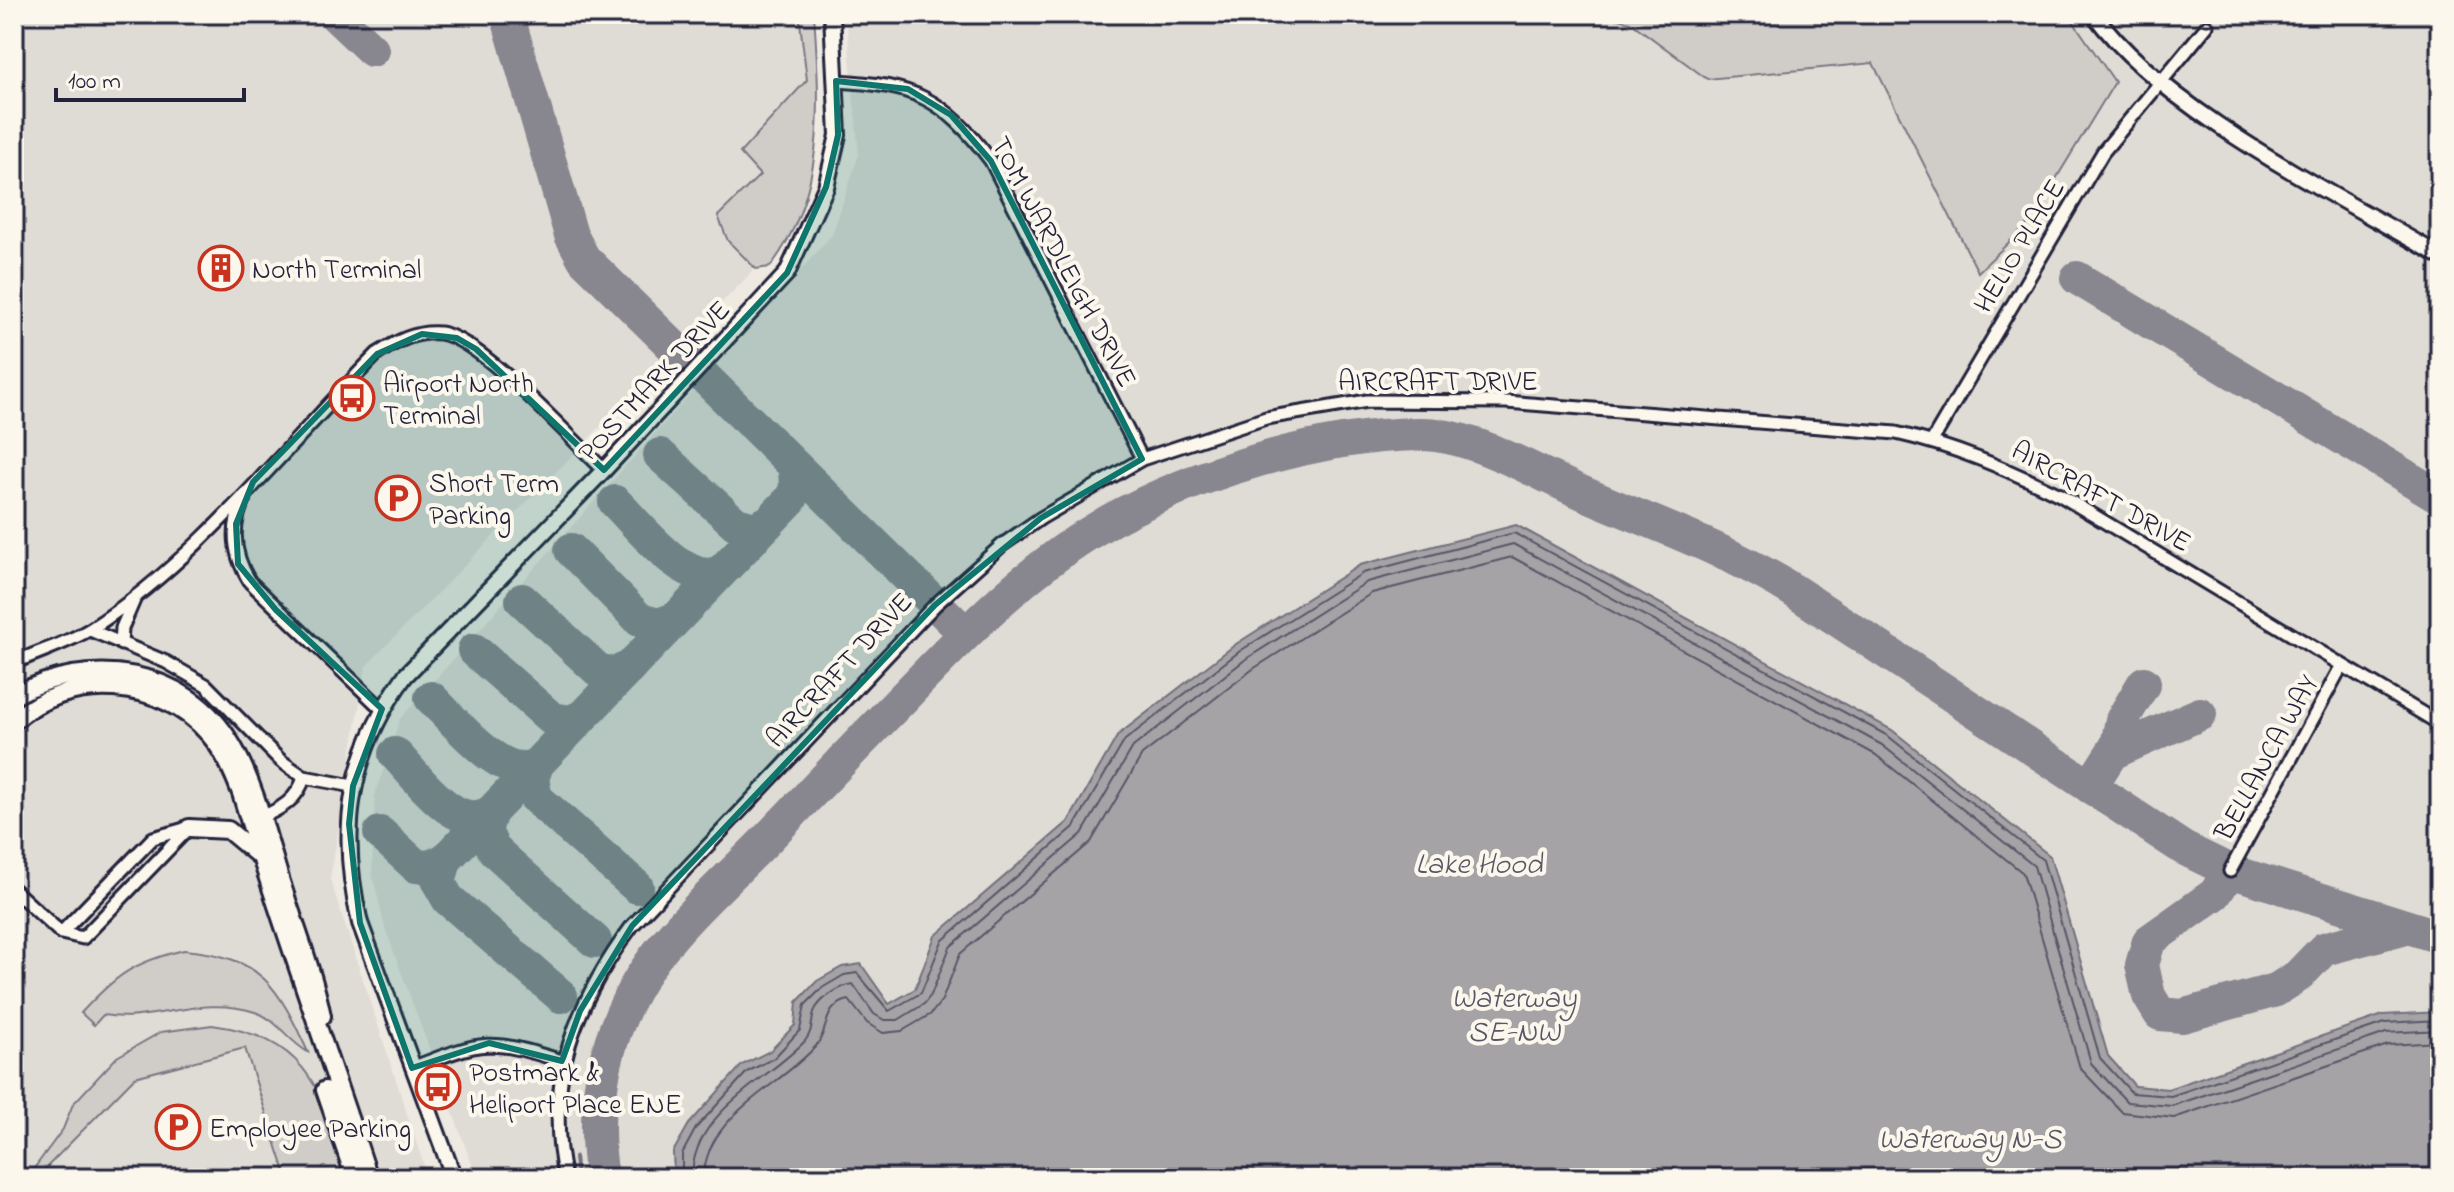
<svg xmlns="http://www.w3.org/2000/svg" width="2454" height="1192" font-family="'Indie Flower',sans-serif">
  <rect width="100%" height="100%" fill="#eeeae2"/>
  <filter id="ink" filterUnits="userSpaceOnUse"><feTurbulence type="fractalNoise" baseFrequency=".0125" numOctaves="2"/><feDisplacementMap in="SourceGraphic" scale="16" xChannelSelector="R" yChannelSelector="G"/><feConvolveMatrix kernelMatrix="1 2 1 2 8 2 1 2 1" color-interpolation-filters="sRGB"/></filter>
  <g filter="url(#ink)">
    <path fill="#dfdbd5" d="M14,14H799L809,108L801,202L748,276L366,666L330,879L428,1178H14Z
      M846,14H2440V1178H477L385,928L372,873L375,795L400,719L832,235L859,154Z"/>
    <path fill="#d0cdc9" stroke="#797882" stroke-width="2" d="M799,14H814C820,102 827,193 770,267L756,269L728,241L718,216L760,175L740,153L807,80Z
      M1598,14H2068L2115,82L2029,223L1978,272L1873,63L1707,79L1630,22Z
      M184,950C262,957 277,985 308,1052C290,1043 277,1019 255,1012C200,994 153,1024 103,1015L94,1025L81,1013C115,976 133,962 184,950Z
      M212,1025C313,1039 321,1093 349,1178H287L245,1048L135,1077L36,1178H27L63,1129L73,1104L117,1057L161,1032Z"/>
    <path fill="#a6a3a7" stroke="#716f7c" stroke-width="2" d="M1516,525L1892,730L2050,856L2108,1056L2135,1086L2168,1089L2383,1015L2440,1012V1178H674L673,1152L689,1124L742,1065L770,1051L795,1025L797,1002L817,981L842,967L861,964L889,1004L915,989L935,936L1068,822L1118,735L1236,644L1360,565Z"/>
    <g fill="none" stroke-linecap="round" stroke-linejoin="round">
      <path stroke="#575666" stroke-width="2" d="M682,1178V1154L696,1128L747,1072L774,1058L800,1030L805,1005L822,988L844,975L857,973L889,1011L921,993L942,941L1074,827L1125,740L1240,651L1363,573L1514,533L1888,736L2043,860L2100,1058L2132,1093L2171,1096L2384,1023L2440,1020
        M692,1178C692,1112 766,1082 805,1041C813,1031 811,1023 814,1012C819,999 840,986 853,984L874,1014L884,1020H898L924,1004L931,995L950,947L1082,834L1133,747L1246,659L1367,582L1513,544L1882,745L2034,866L2091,1063L2127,1102L2172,1106L2386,1033L2440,1030
        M704,1178C704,1116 780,1087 816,1046C830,1029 822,1006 849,1000L867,1023L883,1033L902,1031L931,1014L942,1000L960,954L1091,842L1142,755L1253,669L1372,593L1512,557L1876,755L2023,873L2080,1068L2122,1112L2174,1118L2388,1045L2440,1042"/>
      <path stroke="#716f7c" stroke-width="4" d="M575,1157L577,1178"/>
      <path stroke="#88868e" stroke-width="34" d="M334,14L372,50
        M507,14L571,235L584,259L965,633
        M2077,278L2440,497
        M660,455L736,524L754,529L767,523
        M615,502C638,524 688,591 721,571
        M571,550L640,620L658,625L675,619
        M522,600L598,670L614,674L628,668
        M474,650L552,719L571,722L581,717
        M431,698C454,720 504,785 537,764
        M2112,753L2200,714
        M395,754C416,775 457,836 491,812
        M537,764L532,779L536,798L637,887
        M2090,787L2117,745L2122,720L2144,683
        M491,812L485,831L494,850L595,941
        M380,833L416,866L429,867L445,860L791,499L796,488L795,468
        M445,860L439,883L448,899L561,996
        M2230,871L2215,894L2149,941L2142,965L2149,996L2160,1014L2182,1016L2276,990L2298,976L2324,949L2406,927
        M602,1178C592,1115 600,1056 629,999C660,936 722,886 770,836C815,789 859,743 904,697C968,630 1030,566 1111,520C1199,472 1317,436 1418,434C1469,432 1536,473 1583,493C1654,524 1729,550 1794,591L2183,848L2230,871L2440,937"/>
      <g stroke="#22223b" stroke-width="17">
        <path id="minor" d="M836,81C914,85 943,97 991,161L1142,459
          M1932,441L2103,152L2207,26
          M245,497C230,526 233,555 250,582L382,709
          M90,630L166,662L206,685L281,761L304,777L353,786
          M121,644L122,628L134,600
          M14,663C39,651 69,643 92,628C198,560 288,444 377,354C397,341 416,331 440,333C480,338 571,439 604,470
          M260,818C280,809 298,800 304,777
          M2230,871L2342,665
          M14,890L61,933L83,938L189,828
          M61,933L153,838L188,828
          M412,1068C484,1040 488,1038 562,1061
          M565,1178C543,1082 576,1002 632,926L935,605L1002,545L1041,518L1142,459L1266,418L1367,401L1506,402L1896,433C1954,446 2007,469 2060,495L2440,724"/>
      </g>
      <g stroke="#22223b" stroke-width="20">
        <path id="tertiary" d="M2094,14C2166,113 2334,193 2440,256
          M454,1178L360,923C338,830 349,754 405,676L604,470L787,273L826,187L838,135L832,14"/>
      </g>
      <g stroke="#22223b" stroke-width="22">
        <path id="primary" d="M14,696C88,654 187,667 232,745C256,786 267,837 281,882C295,926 313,971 322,1016
          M14,721C69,672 161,678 209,734C224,751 233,772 241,793C280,923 327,1049 369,1178
          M189,828L228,830L257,854
          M325,1090L355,1178"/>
      </g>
      <use href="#minor" stroke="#fbf7ec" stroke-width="11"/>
      <use href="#tertiary" stroke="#fbf7ec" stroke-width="14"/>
      <use href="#primary" stroke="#fbf7ec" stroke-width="16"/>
    </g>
  </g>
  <path fill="#0f766e" fill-opacity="0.2" stroke="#0f766e" stroke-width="6" stroke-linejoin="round" d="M836,81L908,89L951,115L991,161L1142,459L1041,518L935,605L632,926L580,1011L562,1061L489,1043L412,1068L360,923L349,824L353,786L382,709L276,610L238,564L236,524L253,482L377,354L422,334L457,338L476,349L604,470L787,273L826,187L838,135Z"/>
  <defs>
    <g id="building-ring" transform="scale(2.3)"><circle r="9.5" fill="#fbf7ec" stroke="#c8321e" stroke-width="1.5"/><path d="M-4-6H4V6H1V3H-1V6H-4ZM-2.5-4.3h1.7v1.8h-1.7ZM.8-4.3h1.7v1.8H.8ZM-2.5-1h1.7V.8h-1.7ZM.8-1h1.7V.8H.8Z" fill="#c8321e"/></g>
    <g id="bus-ring" transform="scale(2.3)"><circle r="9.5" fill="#fbf7ec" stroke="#c8321e" stroke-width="1.5"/><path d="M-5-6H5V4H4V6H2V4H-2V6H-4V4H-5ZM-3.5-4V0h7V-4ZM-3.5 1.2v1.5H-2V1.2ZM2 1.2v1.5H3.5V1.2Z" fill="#c8321e"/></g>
    <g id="parking-ring" transform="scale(2.3)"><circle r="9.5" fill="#fbf7ec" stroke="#c8321e" stroke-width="1.5"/><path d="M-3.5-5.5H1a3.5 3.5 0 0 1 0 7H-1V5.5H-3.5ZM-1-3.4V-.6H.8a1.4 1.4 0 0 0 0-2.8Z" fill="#c8321e"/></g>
  </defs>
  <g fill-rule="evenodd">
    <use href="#building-ring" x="221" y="268"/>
    <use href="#bus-ring" x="352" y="398"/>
    <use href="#parking-ring" x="398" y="498"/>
    <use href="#bus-ring" x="438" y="1087"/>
    <use href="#parking-ring" x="178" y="1127"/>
  </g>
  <g text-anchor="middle" stroke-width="8" stroke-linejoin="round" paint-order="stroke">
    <g font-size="28" fill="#22223b" stroke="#fbf7ec">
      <text transform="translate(2018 245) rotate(-59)" y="10">HELIO PLACE</text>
      <text transform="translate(1065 261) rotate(62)" y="10">TOM WARDLEIGH DRIVE</text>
      <text transform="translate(653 380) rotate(-47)" y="10">POSTMARK DRIVE</text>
      <text x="1438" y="390">AIRCRAFT DRIVE</text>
      <text transform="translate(2102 495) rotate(29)" y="10">AIRCRAFT DRIVE</text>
      <text transform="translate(838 669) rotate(-47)" y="10">AIRCRAFT DRIVE</text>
      <text transform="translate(2265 757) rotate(-61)" y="10">BELLANCA WAY</text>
    </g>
    <g font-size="28" fill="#22223b" stroke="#fbf7ec" text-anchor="start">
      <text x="252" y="278">North Terminal</text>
      <text x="383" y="392">Airport North<tspan x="383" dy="32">Terminal</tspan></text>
      <text x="429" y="492">Short Term<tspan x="429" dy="32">Parking</tspan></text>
      <text x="469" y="1081">Postmark &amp;<tspan x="469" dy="32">Heliport Place ENE</tspan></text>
      <text x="209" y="1137">Employee Parking</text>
    </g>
    <g font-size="30" font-style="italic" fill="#575666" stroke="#fbf7ec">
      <text x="1479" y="873">Lake Hood</text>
      <text x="1514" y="1007">Waterway<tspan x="1514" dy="34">SE-NW</tspan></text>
      <text x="1970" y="1148">Waterway N-S</text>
    </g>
  </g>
  <rect width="2454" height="1192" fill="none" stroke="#fbf7ec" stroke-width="48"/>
  <rect x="24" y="24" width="2406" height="1144" fill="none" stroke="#22223b" stroke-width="3" filter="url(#ink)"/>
  <path d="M56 88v12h188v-12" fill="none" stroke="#22223b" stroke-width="4"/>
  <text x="68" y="88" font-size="24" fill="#22223b" stroke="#fbf7ec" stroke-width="6" paint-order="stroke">100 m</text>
</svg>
